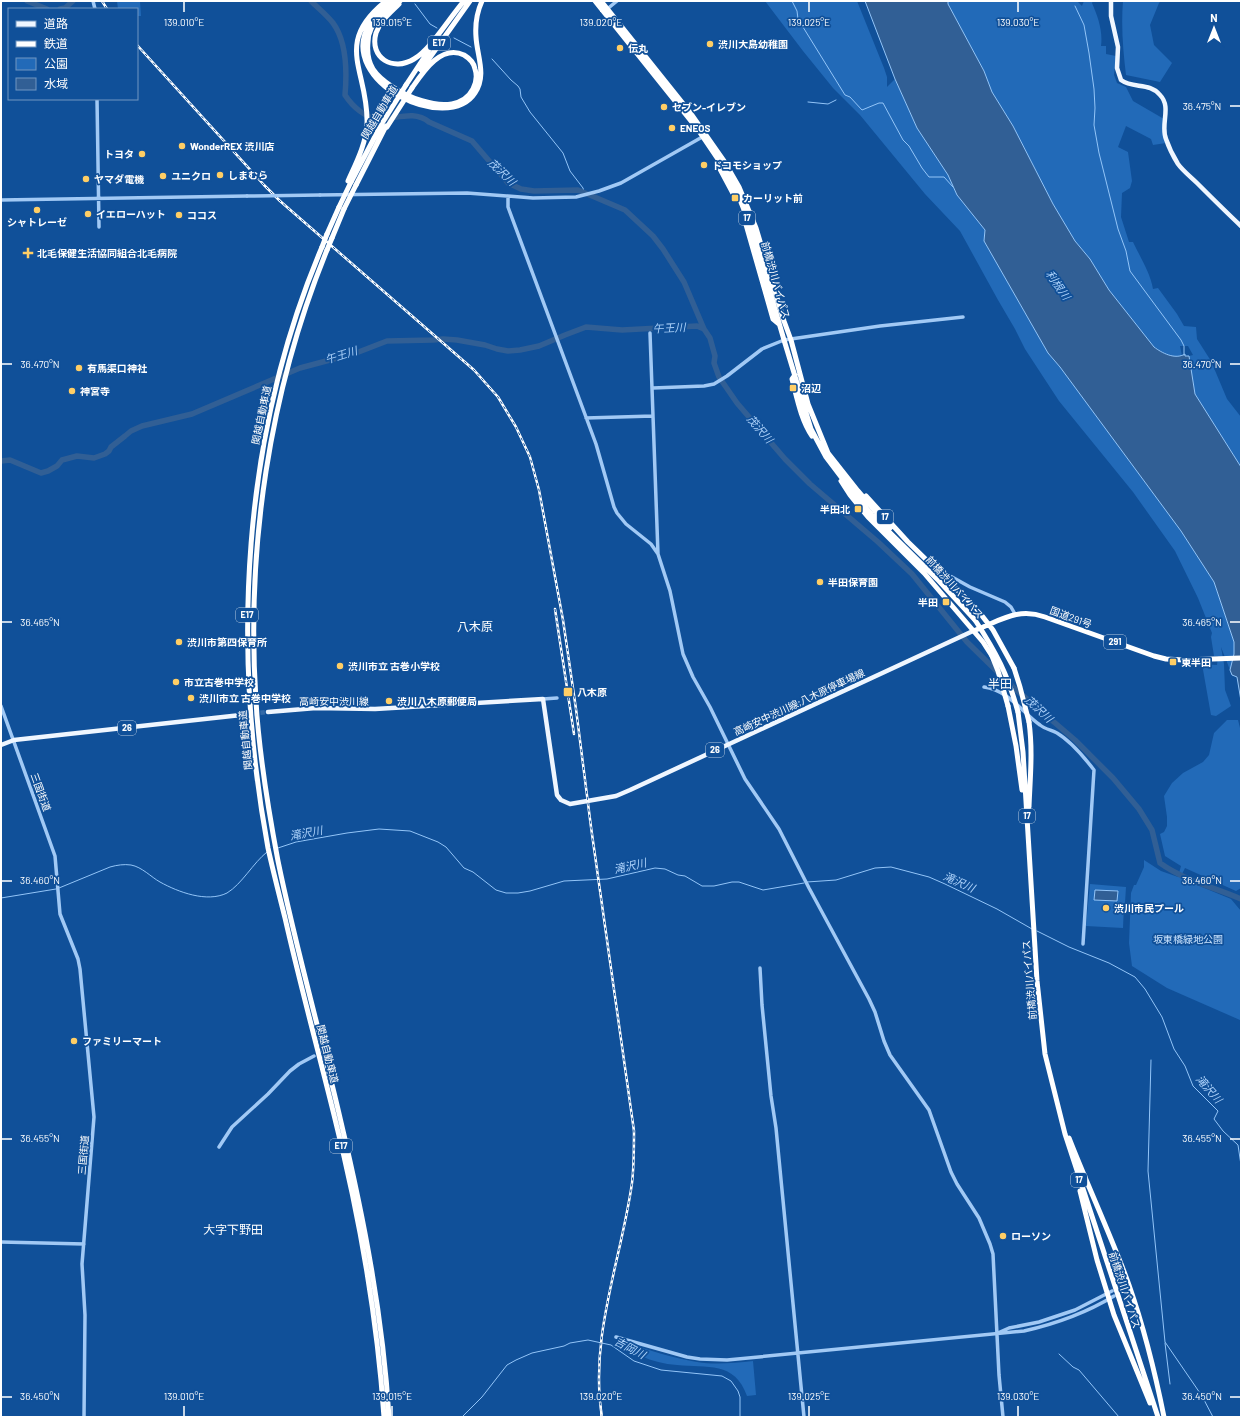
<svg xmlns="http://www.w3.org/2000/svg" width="1242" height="1418" font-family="Barlow,'Noto Sans JP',sans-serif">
  <rect width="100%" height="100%" fill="#105099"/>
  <path fill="#226ab8" d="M117,1H140L141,16H137V9H118Z
    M765,1H857L884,68L887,77V87L895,79L917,128L948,175L957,195L985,230L984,241L1048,353L1060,367L1181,531L1214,582L1234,642V654L1230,670L1221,647L1224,664L1225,690L1231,706L1216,716L1211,715L1202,664L1217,665L1218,656H1214L1211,637L1212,633L1198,598L1175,551L1133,492L1059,401L1025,349L1015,329L998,300L960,231L925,194L860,115L833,88L803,51Z
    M948,1H1077L1082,6L1084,1H1093L1092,3C1098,17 1103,31 1101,46H1106V54L1116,56L1114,75L1117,83L1126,87L1133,101L1164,119L1166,143L1153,145L1151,139L1126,126L1118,147L1128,152L1132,181L1130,188L1122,193L1121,217L1129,242H1133C1140,257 1150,272 1153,289L1158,288L1177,314L1184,326L1196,327L1197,339L1211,361L1227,399L1241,417V467L1195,394L1189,356L1193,355L1188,346H1180L1182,356C1171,358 1163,353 1154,347L1109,290L1090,259L1075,241L1053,204L1013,126L992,92L984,71L948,4Z
    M1123,1H1161L1159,3L1150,25L1154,45L1172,63L1160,82L1126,75C1123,51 1121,25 1123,1Z
    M1227,720H1238L1241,732V888L1236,891L1185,868L1180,878L1231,899L1241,911L1240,1020L1167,988L1132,966L1129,943L1131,893L1134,885H1136L1144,867V860L1161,871L1178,877L1181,866L1165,856L1160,834L1164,832L1167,826V817L1164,796L1172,783L1183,773L1203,762L1209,755L1214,733Z
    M1090,884L1126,887L1125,903L1124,904L1123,928L1086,926Z
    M625,1342C648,1350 672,1358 697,1362C715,1365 734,1363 753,1361L756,1395L747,1396C735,1361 707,1368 677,1365C664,1364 652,1361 641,1356C635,1353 627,1348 625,1342Z"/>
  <path fill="#315f95" stroke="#93c5f8" d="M865,1H948V4L984,71L992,92L1013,126L1053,204L1075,241L1090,259L1109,290L1154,347C1162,353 1175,360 1185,354V356H1189L1195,394L1241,467V701L1237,677L1232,675L1230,670L1234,654V642L1214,582L1181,531L1060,367L1048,353L984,241L985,230L957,195L948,175L917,128L895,79Z
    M1095,890L1118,891L1117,901L1094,900Z"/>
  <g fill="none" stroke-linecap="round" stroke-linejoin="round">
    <path stroke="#93c5f8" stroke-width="1" d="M792,1L797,11L798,19L845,95L850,97L862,110L879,103H883L903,140L909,146L922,168L929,177H944L953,187
      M415,4L430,24L437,28
      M1075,6L1084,25L1089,53L1094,89L1095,108L1094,125L1099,153L1118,229L1126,251L1130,271L1181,340L1184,346V355
      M454,38L471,47
      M492,59L511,80L518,86L520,89L521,97L530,112L563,153L570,171L583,188L584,192
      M808,102L828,104L836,100
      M278,848L296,842L347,833L379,829L410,831L438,842L446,847L464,868L473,872L496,890L506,893H518L530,891L564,881L607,879L655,868L665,869L678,875L685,876L702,886H714L732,882H739L763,890L804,883
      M807,882L836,880L875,868L891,867L929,877L945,884L997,909L1032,929
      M59,888L110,867C117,865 124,864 131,865C142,867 151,877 160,882C178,892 207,903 227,893C242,884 253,863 267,852
      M1,898L56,889
      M1037,931L1069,947L1109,963L1135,977L1145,989L1162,1017L1174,1049L1185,1066L1193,1086L1218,1111L1214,1119L1223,1131L1238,1145L1241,1165
      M1151,1060L1148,1171L1165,1342L1202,1396L1213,1417
      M1165,1343L1170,1384
      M1059,1354L1073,1367L1079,1370L1119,1417
      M462,1417L482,1397L507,1365L516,1360L532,1353L564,1346L570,1343L588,1340L611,1345L634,1361L661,1370L722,1376L731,1381L738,1391L740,1397V1417"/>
    <path stroke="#315f95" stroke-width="5.5" d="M27,1L47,9
      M311,1C318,8 327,15 333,23C347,42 347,72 345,95C352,106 366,119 380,119C397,119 414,110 429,122L472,141L508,183L521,189L534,191L578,190L625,210L653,236L663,249L684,282L704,329L710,338L715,356L714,363L719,377L737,403L785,459L810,484L878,542L912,574L967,642L1013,687L1075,740L1113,778L1139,809L1152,830L1160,863C1185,881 1214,887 1241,899
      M60,9L65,8L73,1
      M1,461L10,460L41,473L48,471L57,466L62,460L77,456L94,458L105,454L109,451L111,447L125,436L131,431L142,426L192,414L300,368L356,353L387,341L433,340L443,339L457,340L485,345L497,349L508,351L520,350L539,346L565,335L586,327L622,330L697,326L704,329"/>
    <path stroke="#346aa8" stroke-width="3.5" stroke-dasharray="3.5 2" stroke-linecap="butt" d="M1112,1291L1124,1285"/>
    <path stroke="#346aa8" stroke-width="4.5" stroke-dasharray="4.5 2" stroke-linecap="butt" d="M241,715L268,712"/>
    <path stroke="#a1c9f5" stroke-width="3.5" d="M93,1L95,9
      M606,10L617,1
      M97,99L99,227
      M320,195L467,193L533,198L576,197L599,191L621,183L704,136
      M508,196V207L596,444L614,507L617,513L626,524L651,544L658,554L670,591L683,654L693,677L710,707L745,779L779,829L809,888L869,999L875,1012L884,1041L890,1055L929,1110L951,1172L957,1184L979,1218L990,1244L993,1254L999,1375L1003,1417
      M1,200L247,196
      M650,333L658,554
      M653,388L704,386L714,384L727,376L762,349L784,340L880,326L963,317
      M586,418L653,416
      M945,578L949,576L952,577L970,587L1005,602L1011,607L1015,614
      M984,687C1008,690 1022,712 1040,725C1045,729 1051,730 1057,733C1072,742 1084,757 1094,770L1083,944
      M543,699L557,698
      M1,706L55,856L60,914L78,959L80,969L94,1117L82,1264L85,1315L84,1417
      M760,968L762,1005L771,1096L776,1128L804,1417
      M219,1147L232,1127L268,1094L290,1071L299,1064L314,1056
      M1,1242L84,1244
      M1124,1288L1128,1283
      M1000,1332L1009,1328L1039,1322L1075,1310L1112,1291
      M616,1337L687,1357L700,1359L727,1360L1024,1331C1055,1324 1086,1313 1114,1296"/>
    <path stroke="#eff6ff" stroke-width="4.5" d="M1111,1V16L1118,47L1117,68L1121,80C1133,89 1150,82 1160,95C1172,107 1160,125 1166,139C1169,148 1173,156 1178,164C1183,171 1191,177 1197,183C1212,198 1226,212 1241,226
      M268,712L316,708L375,709L543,699L557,795L561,800L570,804L616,796L630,790L973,631
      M1,745L14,740L241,715"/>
    <path stroke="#fff" stroke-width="5" d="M392,1C383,9 374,15 369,25C336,82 448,135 475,93C487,75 477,56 476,37C475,24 477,12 482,1
      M400,1C393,5 386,10 381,15C373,23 368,32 368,42C367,52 368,61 373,69C388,92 455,124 473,89C476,83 477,75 475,69C474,63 469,58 464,55C441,44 423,72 412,88
      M595,1L699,131L722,165L735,187L752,230L784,340L811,429L826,457L854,494L872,515L939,581L975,620
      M601,1L689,111L724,161L739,187L756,228L784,321L791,340L808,404L828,453L858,491L890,528
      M399,4C390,13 380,21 376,33C369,58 393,72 414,59C431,49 450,17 464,1
      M421,70L470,1
      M406,85L429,50
      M722,165L720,169L736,199
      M348,181C356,163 366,144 367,124C369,71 332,44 386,1
      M351,182L381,125
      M356,185L386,126
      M745,221L773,319L779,324
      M327,234L339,207
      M332,238L344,209
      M322,247C242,435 231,648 268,848C273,871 279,894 285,918C300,984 318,1050 334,1115C359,1214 377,1315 384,1417
      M327,250C269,392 246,548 256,701C259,755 268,808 278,861C296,949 321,1035 341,1122C364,1219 383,1317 389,1417
      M795,375L792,379C797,398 801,420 812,436
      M841,481L850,495L868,517L924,573L983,642L992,656
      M866,496L908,542L976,608L993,630L1014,668
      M973,631C1000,621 1017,607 1045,617L1154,656L1166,659L1184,660L1241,658
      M1008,706L1016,746L1022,790
      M1018,712L1023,752L1037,981L1045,1054L1065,1134L1158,1417
      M1029,722C1033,751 1030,779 1029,807
      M1069,1138C1088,1187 1111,1235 1129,1285C1144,1328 1155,1372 1164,1417
      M1080,1191L1097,1260L1114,1315L1150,1403"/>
    <g stroke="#fff" stroke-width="2.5">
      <path id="rail" d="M102,1L107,9
        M137,45L264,185L280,201L474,370L498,397L516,427L530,457L539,490L563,620L576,709L591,827L634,1131C634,1149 634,1166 632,1183C621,1261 589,1337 602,1417
        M555,609L574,734"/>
    </g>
    <use href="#rail" stroke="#105099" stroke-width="1" stroke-dasharray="3" stroke-linecap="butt"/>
    <path stroke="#a1c9f5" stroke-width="3.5" d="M247,196L320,195"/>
    <path stroke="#fff" stroke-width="5" d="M381,125L406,85
      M387,127L412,88
      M339,207L351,182
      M344,209L356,185
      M322,247L327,234
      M327,250L332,238
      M975,620C996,652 1008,675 1018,712
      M992,656L998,671L1008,706
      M1014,668L1020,687L1029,722"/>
  </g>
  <path fill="none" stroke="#fff" stroke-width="1.5" d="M184,2V12M392,2V12M601,2V12M809,2V12M1018,2V12M1230,106H1240M2,364H12M1230,364H1240M2,622H12M1230,622H1240M2,881H12M1230,881H1240M2,1139H12M1230,1139H1240M2,1397H12M1230,1397H1240M184,1406V1416M392,1406V1416M601,1406V1416M809,1406V1416M1018,1406V1416"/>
  <g fill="#ffce65" stroke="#105099" stroke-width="1.5">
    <circle cx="710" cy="44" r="4"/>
    <circle cx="620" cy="48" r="4"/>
    <circle cx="664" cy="107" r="4"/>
    <circle cx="672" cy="128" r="4"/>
    <circle cx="182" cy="146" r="4"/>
    <circle cx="142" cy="154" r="4"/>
    <circle cx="704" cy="165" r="4"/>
    <circle cx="220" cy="175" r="4"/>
    <circle cx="163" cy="176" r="4"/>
    <circle cx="86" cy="179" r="4"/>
    <rect x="731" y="194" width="8" height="8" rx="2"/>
    <circle cx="37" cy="210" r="4"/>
    <circle cx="88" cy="214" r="4"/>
    <circle cx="179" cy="215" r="4"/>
    <path d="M26 247h4v4h4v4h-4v4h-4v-4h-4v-4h4z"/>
    <circle cx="79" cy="368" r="4"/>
    <rect x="789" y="384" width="8" height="8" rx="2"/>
    <circle cx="72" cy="391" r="4"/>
    <rect x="854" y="505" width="8" height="8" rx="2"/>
    <circle cx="820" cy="582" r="4"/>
    <rect x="942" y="598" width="8" height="8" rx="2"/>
    <circle cx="179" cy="642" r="4"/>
    <rect x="1169" y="658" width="8" height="8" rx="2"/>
    <circle cx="340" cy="666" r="4"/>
    <circle cx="176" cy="682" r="4"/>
    <rect x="563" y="687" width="10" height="10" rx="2"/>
    <circle cx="191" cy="698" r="4"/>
    <circle cx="389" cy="701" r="4"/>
    <circle cx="1106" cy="908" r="4"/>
    <circle cx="74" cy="1041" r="4"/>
    <circle cx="1003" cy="1236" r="4"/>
  </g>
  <g text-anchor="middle" stroke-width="3.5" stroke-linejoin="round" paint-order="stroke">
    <g fill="#105099" stroke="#b7cae0" stroke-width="1">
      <rect x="428" y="36" width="22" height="14" rx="3"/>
      <rect x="739" y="211" width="16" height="14" rx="3"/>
      <rect x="877" y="510" width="16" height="14" rx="3"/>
      <rect x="236" y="608" width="22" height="14" rx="3"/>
      <rect x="1104" y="635" width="22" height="14" rx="3"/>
      <rect x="118" y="721" width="18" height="14" rx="3"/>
      <rect x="706" y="743" width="18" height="14" rx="3"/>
      <rect x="1019" y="809" width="16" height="14" rx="3"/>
      <rect x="330" y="1139" width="22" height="14" rx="3"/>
      <rect x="1071" y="1173" width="16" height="14" rx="3"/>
    </g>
    <g font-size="9" font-weight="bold" fill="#fff">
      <text x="439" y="46">E17</text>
      <text x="747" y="221">17</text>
      <text x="885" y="520">17</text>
      <text x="247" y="618">E17</text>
      <text x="1115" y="645">291</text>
      <text x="127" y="731">26</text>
      <text x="715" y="753">26</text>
      <text x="1027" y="819">17</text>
      <text x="341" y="1149">E17</text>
      <text x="1079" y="1183">17</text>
    </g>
    <g font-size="10" font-weight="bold" fill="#fff" stroke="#105099" text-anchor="start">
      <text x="718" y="48">渋川大島幼稚園</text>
      <text x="628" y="52">伝丸</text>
      <text x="672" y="111">セブン-イレブン</text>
      <text x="680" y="132">ENEOS</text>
      <text x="190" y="150">WonderREX 渋川店</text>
      <text x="134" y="158" text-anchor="end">トヨタ</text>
      <text x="712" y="169">ドコモショップ</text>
      <text x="228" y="179">しまむら</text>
      <text x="171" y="180">ユニクロ</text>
      <text x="94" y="183">ヤマダ電機</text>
      <text x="743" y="202">カーリット前</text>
      <text x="96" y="218">イエローハット</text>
      <text x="187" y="219">ココス</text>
      <text x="37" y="226" text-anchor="middle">シャトレーゼ</text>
      <text x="37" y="257">北毛保健生活協同組合北毛病院</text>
      <text x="87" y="372">有馬渠口神社</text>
      <text x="801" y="392">沼辺</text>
      <text x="80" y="395">神宮寺</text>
      <text x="850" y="513" text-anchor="end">半田北</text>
      <text x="828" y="586">半田保育園</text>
      <text x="938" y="606" text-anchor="end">半田</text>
      <text x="187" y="646">渋川市第四保育所</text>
      <text x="1181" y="666">東半田</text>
      <text x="348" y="670">渋川市立 古巻小学校</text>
      <text x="184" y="686">市立古巻中学校</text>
      <text x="577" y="696">八木原</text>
      <text x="199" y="702">渋川市立 古巻中学校</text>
      <text x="397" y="705">渋川八木原郵便局</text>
      <text x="1114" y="912">渋川市民プール</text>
      <text x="82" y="1045">ファミリーマート</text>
      <text x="1011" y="1240">ローソン</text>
    </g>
    <g font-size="10" fill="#fff" stroke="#105099">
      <text transform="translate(379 112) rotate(-59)" y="4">関越自動車道</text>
      <text transform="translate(776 280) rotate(74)" y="4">前橋渋川バイパス</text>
      <text transform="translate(261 415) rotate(-78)" y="4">関越自動車道</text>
      <text transform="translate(955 587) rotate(48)" y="4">前橋渋川バイパス</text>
      <text transform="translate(1071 617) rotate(20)" y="4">国道291号</text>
      <text x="334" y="705">高崎安中渋川線</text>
      <text transform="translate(799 702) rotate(-25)" y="4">高崎安中渋川線;八木原停車場線</text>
      <text transform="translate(245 740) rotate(-96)" y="4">関越自動車道</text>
      <text transform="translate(41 792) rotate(70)" y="4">三国街道</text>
      <text transform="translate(1029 980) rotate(-95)" y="4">前橋渋川バイパス</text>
      <text transform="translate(328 1054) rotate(76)" y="4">関越自動車道</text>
      <text transform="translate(83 1155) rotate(-85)" y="4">三国街道</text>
      <text transform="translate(1125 1290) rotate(72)" y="4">前橋渋川バイパス</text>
    </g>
    <g font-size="10" fill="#cae3fe" stroke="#105099">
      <text x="1188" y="943">坂東橋緑地公園</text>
    </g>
    <g font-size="11" font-style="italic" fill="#aed3fb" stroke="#105099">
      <text transform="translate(502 172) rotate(44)" y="4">茂沢川</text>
      <text transform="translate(1058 285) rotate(55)" y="4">利根川</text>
      <text transform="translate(669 328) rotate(-3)" y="4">午王川</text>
      <text transform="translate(341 355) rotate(-17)" y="4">午王川</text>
      <text transform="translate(760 429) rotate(49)" y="4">茂沢川</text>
      <text transform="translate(1039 709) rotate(43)" y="4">茂沢川</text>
      <text transform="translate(306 833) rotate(-11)" y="4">滝沢川</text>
      <text transform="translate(630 866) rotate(-13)" y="4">滝沢川</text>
      <text transform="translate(959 882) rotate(24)" y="4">滝沢川</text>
      <text transform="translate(1209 1089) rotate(49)" y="4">滝沢川</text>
      <text transform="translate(630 1348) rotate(28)" y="4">吉岡川</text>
    </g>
    <g font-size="12" fill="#fff" stroke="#105099">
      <text x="475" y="631">八木原</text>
      <text x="1000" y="688">半田</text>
      <text x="233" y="1234">大字下野田</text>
    </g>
  </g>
  <g font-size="10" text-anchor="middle" fill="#fff" stroke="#105099" stroke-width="3.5" stroke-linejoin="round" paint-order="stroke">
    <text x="184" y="26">139.010°E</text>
    <text x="392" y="26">139.015°E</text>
    <text x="601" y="26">139.020°E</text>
    <text x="809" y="26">139.025°E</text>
    <text x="1018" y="26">139.030°E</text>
    <text x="1202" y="110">36.475°N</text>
    <text x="40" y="368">36.470°N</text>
    <text x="1202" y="368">36.470°N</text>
    <text x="40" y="626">36.465°N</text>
    <text x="1202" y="626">36.465°N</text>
    <text x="40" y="884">36.460°N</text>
    <text x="1202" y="884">36.460°N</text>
    <text x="40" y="1142">36.455°N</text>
    <text x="1202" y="1142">36.455°N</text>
    <text x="184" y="1400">139.010°E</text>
    <text x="392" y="1400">139.015°E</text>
    <text x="601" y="1400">139.020°E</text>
    <text x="809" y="1400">139.025°E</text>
    <text x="1018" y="1400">139.030°E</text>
    <text x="40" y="1400">36.450°N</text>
    <text x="1202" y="1400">36.450°N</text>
  </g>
  <rect width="1242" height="1418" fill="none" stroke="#ffffff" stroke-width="4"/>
  <rect x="8" y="8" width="130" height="92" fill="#105099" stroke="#7096c2"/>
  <rect x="16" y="21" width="20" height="6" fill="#eff6ff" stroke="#7096c2"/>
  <text x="44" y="28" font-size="12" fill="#ffffff">道路</text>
  <rect x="16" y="41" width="20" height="6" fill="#ffffff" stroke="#7096c2"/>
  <text x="44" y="48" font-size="12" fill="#ffffff">鉄道</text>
  <rect x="16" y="58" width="20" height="12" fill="#226ab8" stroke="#7096c2"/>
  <text x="44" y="68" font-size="12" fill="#ffffff">公園</text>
  <rect x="16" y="78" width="20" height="12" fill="#315f95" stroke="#7096c2"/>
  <text x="44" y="88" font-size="12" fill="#ffffff">水域</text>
  <g transform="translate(1214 28)" stroke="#105099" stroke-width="3" paint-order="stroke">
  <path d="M0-3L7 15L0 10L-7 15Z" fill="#ffffff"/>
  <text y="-6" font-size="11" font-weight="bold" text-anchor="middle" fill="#ffffff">N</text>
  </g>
</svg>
